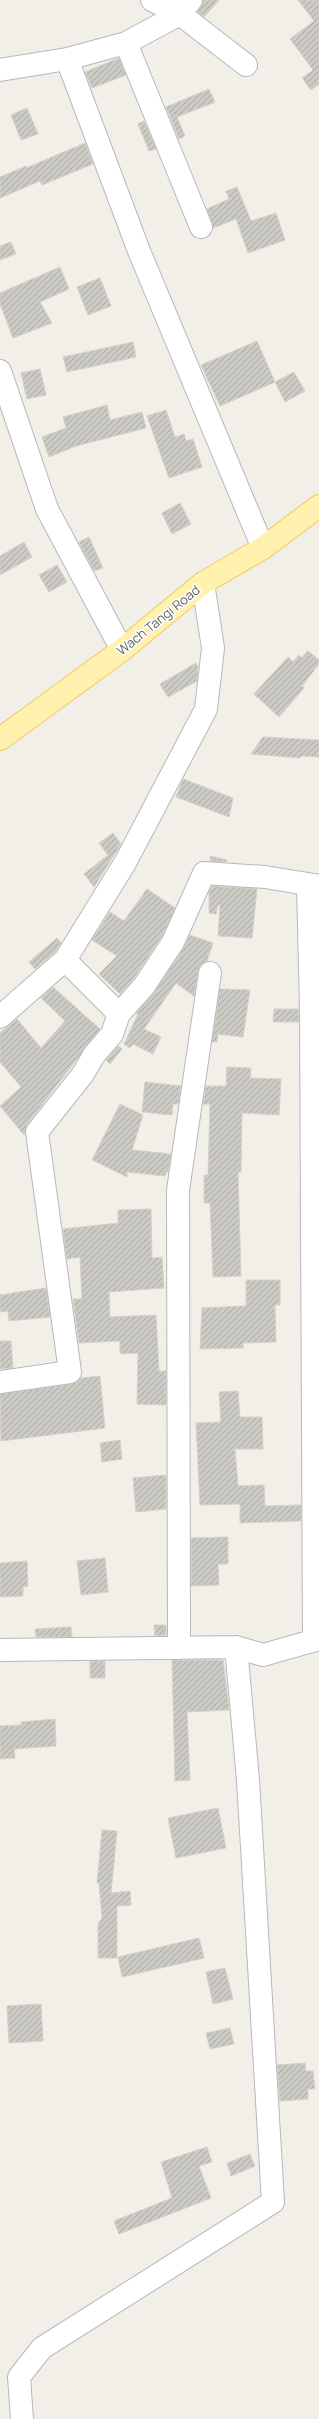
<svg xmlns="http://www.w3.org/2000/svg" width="319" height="2419" font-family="Manrope,sans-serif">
  <defs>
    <pattern id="building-hatch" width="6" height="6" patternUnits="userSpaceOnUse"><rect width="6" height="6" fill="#cccac5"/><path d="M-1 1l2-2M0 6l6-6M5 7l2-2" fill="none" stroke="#a9a8a4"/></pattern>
  </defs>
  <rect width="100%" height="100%" fill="#f1efe8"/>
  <path fill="url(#building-hatch)" stroke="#d6d1c6" d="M203,0H219L204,17L198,12Z
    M298,0H319V84L311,90L302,78L313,70L290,39L314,21Z
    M119,58L126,75L92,88L85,72Z
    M209,89L215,102L177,117L185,136L179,139L166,107Z
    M27,108L38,134L21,140L11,115Z
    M144,121L156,149L149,151L138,124Z
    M85,143L93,164L42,185L40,181L0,198V177L26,166V168Z
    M237,187L251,221L276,213L285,240L248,253L236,219L213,228L207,209L229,199L226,191Z
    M11,242L16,254L0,260V246Z
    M60,267L69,289L40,302L52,323L13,338L0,304V293Z
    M100,278L111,306L88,315L77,287Z
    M257,341L275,382L220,406L201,365Z
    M133,342L136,357L67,372L63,357Z
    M40,369L46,395L27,399L21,373Z
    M294,372L305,391L285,402L275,382Z
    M107,405L110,420L142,412L146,428L76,446L49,457L42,437L66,428L63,417Z
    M166,410L175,437L184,434L186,441L193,439L202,467L169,478L147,416Z
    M180,503L191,524L172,534L162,513Z
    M89,537L103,568L94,571L79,542Z
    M24,542L32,557L0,575V556Z
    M57,565L67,582L49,592L39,575Z
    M308,651L319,660V664L302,686L304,688L279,717L254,694L288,657L293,662L299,655L302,658Z
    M196,663L198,667L197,681L168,697L160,684Z
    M263,737L319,740V757L301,756L300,758L251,754Z
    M183,779L233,798L229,817L176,797Z
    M113,833L121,844L94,887L84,874L108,855L99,843Z
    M210,856L227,860L226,862L210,861Z
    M212,886L257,889L252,938L218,936L220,905H218L216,914L209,913V891Z
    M147,889L175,908L162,936L134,978L120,994L99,974L117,956L92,940L110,912L124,921Z
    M190,935L213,943L207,961L200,965L198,971L194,996L176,983L144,1029L161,1037L153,1054L133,1044L130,1048L124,1044L138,1014L136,1013L154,993L183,949Z
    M57,938L61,943L55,952L35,969L29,962Z
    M53,987L100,1029L27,1124L24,1135L0,1106L21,1087L0,1062V1033L17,1019L41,1048L65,1021L41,998Z
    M220,989L250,990L243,1037L218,1034L217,1042H212Z
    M274,1009H298L299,1022H273Z
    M118,1046L122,1049L110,1064L106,1060Z
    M227,1067L251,1068L250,1078L281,1079L279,1115L242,1113L241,1172H238L241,1276L213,1277L210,1203H204V1175H208L210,1104H203L206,1086H226Z
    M145,1082L181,1086L178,1104H173L172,1115L142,1112Z
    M120,1104L143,1115L132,1150L171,1154L168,1172H166L165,1176L127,1172V1177L92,1160Z
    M151,1209L152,1258L162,1257L164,1288L109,1292L110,1317L156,1315L159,1371H166V1405L137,1404L138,1353L120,1354V1341L79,1343L73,1299H82L80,1257L67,1259L63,1229L118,1223V1210Z
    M246,1280H280V1305H275L276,1342L243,1343V1348L200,1349L202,1308L246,1306Z
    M46,1288L50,1317L9,1321L8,1311L0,1312V1295Z
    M0,1341H11L13,1368L0,1369Z
    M100,1376L105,1428L1,1441L0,1394L72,1384L81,1378Z
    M238,1391L240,1417H262L263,1449H235L238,1486L264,1485L265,1506L301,1505V1521L240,1523V1504L200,1505L196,1423L221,1422L219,1392Z
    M120,1440L122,1459L102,1462L100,1443Z
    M166,1475V1509L136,1512L133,1478Z
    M228,1537V1564H218L219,1585L191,1586V1538Z
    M105,1558L108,1592L81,1595L77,1561Z
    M27,1561L28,1586L23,1587V1596L0,1597V1563Z
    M154,1625H166V1635L155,1636Z
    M71,1627L72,1637H36L35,1629Z
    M172,1660H223L229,1710L187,1712L190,1780L175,1781Z
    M90,1661H105V1678H90Z
    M55,1719L56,1746L14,1749L15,1758L0,1759V1726L22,1725L21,1722Z
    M218,1808L226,1848L176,1858L168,1818Z
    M102,1830L117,1831L111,1893L130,1891L131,1905L117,1906V1958H98V1924L102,1918L99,1883H97Z
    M199,1938L204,1958L122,1977L118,1957Z
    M225,1968L233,1999L213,2004L206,1972Z
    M41,2004L43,2041L9,2043L7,2006Z
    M230,2028L234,2044L210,2049L206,2033Z
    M305,2063L306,2071H313L315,2089H308V2099L280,2101L277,2065Z
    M207,2147L212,2162L199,2166L211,2198L119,2234L114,2221L172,2198L161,2162Z
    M250,2154L255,2166L231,2176L227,2163Z"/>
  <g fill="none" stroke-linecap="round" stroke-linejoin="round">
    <g stroke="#b5b8bc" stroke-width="24">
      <path id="minor" d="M152,0L180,14L246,65
        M126,43L201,227
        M67,59L139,251L263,548
        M0,70L67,59L126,43L180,14L191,0
        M0,371L47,509L122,650
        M308,885L311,1009L314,1640
        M65,960L119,1014
        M0,1017L65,960L125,863L206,709L213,648L203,583
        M0,1382L70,1372L37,1132L83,1074L94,1055L112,1034L119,1014L144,986L173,942L204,873L265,877L319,886
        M179,1648L178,1190L210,973
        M0,1650L236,1647L263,1655L319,1639
        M22,2419L19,2377L42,2348L273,2202L248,1780L236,1647"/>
    </g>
    <g stroke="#f2c960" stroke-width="24">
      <path id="major" d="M0,739L122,650L203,583L263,548L319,506"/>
    </g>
    <use href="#minor" stroke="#fff" stroke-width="22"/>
    <use href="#major" stroke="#fff2af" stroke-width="22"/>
  </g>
  <g text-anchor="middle" stroke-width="3" stroke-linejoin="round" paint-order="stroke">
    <g font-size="13" fill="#5f6368" stroke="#fff">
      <text transform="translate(158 620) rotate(-39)" y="5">Wach Tangi Road</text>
    </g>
  </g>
</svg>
